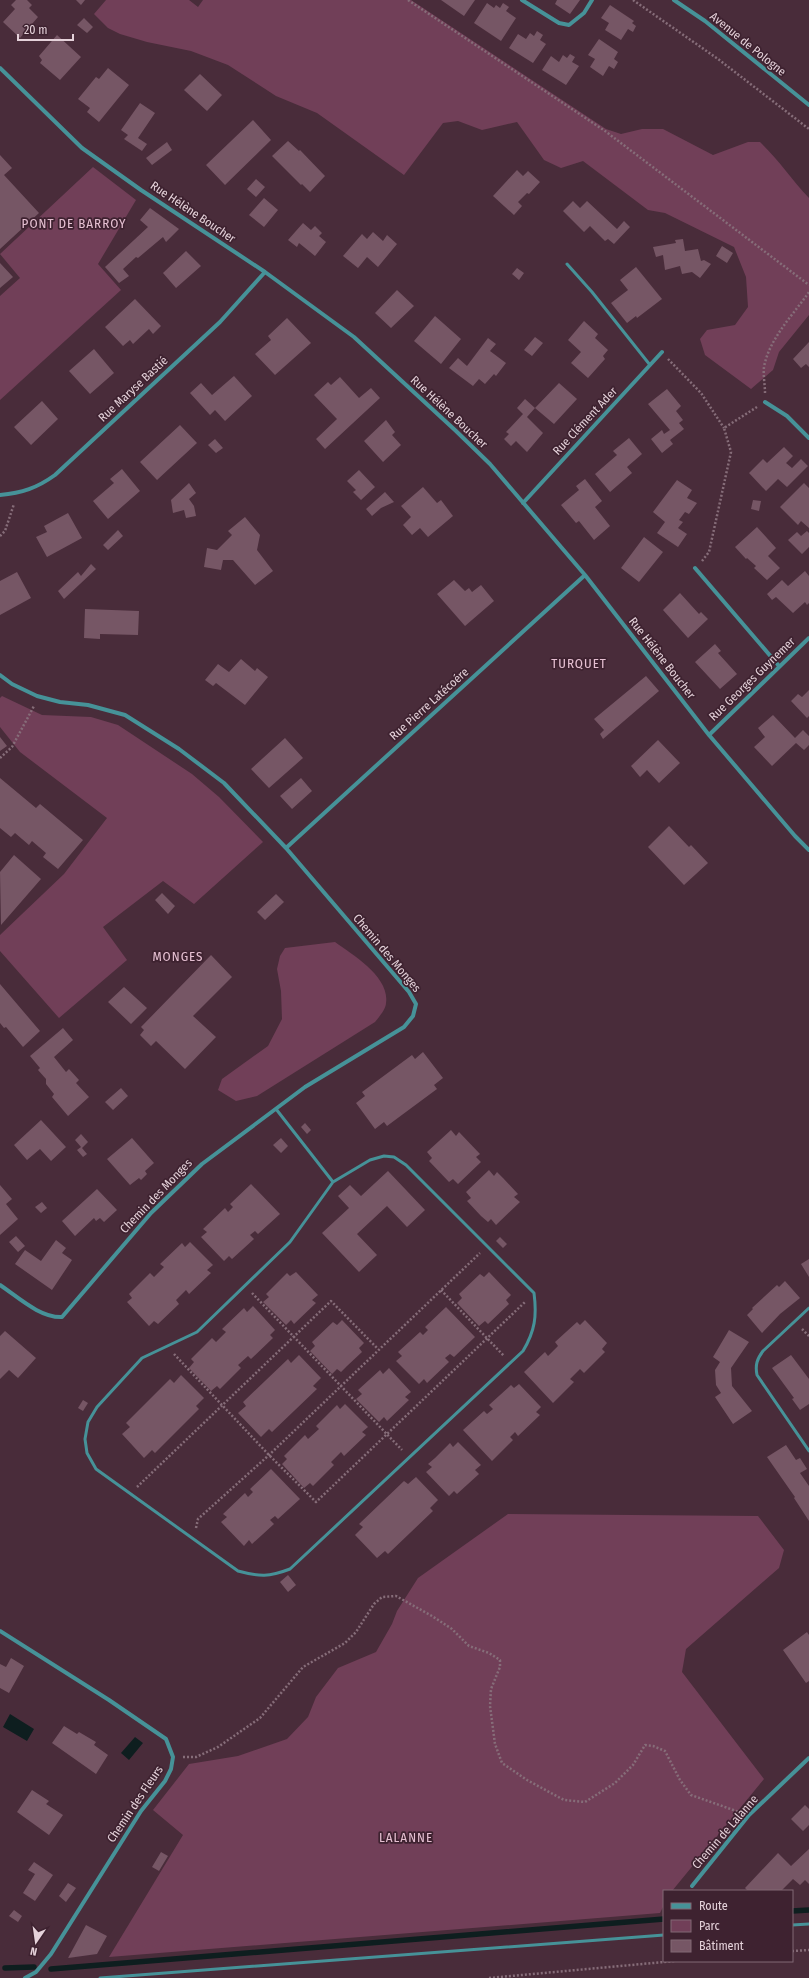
<svg xmlns="http://www.w3.org/2000/svg" width="809" height="1978" font-family="'Fira Sans Condensed',sans-serif">
  <rect width="100%" height="100%" fill="#492c3a"/>
  <path fill="#713f58" d="M106,0H189L198,7L203,0H411L606,129L621,134L642,129H663L713,155L748,142H760C778,159 792,180 809,198V315L779,352L773,370L751,389L705,355L700,339L707,330L735,325L748,307L746,277L734,247L665,213L648,210L583,161L561,168L544,160L517,122L482,130L458,121L443,123L404,175L317,113L276,96L228,65L191,51L147,42L120,34L108,28L94,14Z
    M93,167L136,200L98,264L121,290L0,400V296L20,278L0,254Z
    M2,696L42,715L91,717L118,725L192,774L219,797L263,842L194,904L163,881L103,927L127,960L59,1018L0,951V935L64,874L107,818L20,752L0,727V698Z
    M335,942C353,955 390,977 386,1003C386,1009 379,1017 375,1022L257,1096L236,1101L218,1090L222,1079L268,1046L282,1019L281,991L277,969L280,956L285,948Z
    M508,1514L758,1516L784,1550L779,1568L686,1649L682,1672L764,1779L672,1891H664V1905L660,1913L109,1957L183,1835L153,1810L189,1764L238,1756L287,1739L308,1717L316,1697L338,1668L376,1652L392,1624L397,1611L418,1578Z"/>
  <path fill="#0e1e1f" d="M10,1714L34,1729L27,1741L3,1727Z
    M135,1737L143,1743L129,1760L121,1753Z"/>
  <g fill="none" stroke-linecap="round" stroke-linejoin="round">
    <path stroke="#0e1e1f" stroke-width="5.5" d="M792,1911L809,1910
      M5,1968L34,1967
      M51,1969L664,1919"/>
  </g>
  <path fill="#765665" d="M16,0H27L32,5L29,8L38,17L20,38L3,22L15,9L11,5Z
    M76,0H85L81,5Z
    M441,0H475L464,16Z
    M557,0H580L570,14L555,4Z
    M487,3L494,8L496,5L500,8L503,3L509,7L506,11L516,18L501,41L474,23Z
    M610,5L634,21L632,23L636,26L633,32L628,29L621,40L605,30L609,23L601,18Z
    M84,18L93,27L87,33L77,25Z
    M537,31L543,35L540,40L546,44L533,63L509,48L518,34L526,39L530,33L534,36Z
    M57,35L81,57L60,80L40,63L42,60L39,56Z
    M599,39L618,52L614,59L618,62L614,69L609,66L603,76L590,67L595,59L588,55Z
    M570,54L575,57L572,62L579,66L566,85L542,70L551,56L559,62L563,55L567,58Z
    M108,68L129,85L99,122L87,112L90,108L78,99L96,77L99,79Z
    M200,74L222,95L207,111L184,90Z
    M140,103L155,113L138,138L147,144L142,151L124,139L128,135L121,130Z
    M253,120L271,140L225,185L206,165Z
    M288,141L299,151L300,150L325,176L310,192L302,184L301,185L272,156Z
    M167,142L172,150L152,165L146,158Z
    M0,155L12,168L4,175L39,213L0,249Z
    M517,170L523,176L528,171L540,182L529,194L527,193L518,202L522,206L514,215L493,196Z
    M256,179L265,187L256,197L247,189Z
    M264,198L278,210L264,227L249,215Z
    M573,201L580,208L587,201L617,229L624,221L630,227L614,244L608,239L605,241L590,226L584,232L563,211Z
    M150,208L179,229L166,242L163,237L138,258L136,257L123,269L129,276L119,283L105,267L148,227L140,220Z
    M303,223L311,230L315,226L322,233L319,236L326,242L315,256L299,243L297,247L288,240Z
    M373,232L383,241L387,235L397,244L378,267L367,257L358,268L343,256L362,234L367,239Z
    M683,239L685,251L698,249L701,261L704,260L711,264L700,278L692,272L682,274L680,266L665,270L663,255L656,257L653,247L676,243L675,240Z
    M722,246L733,253L727,263L716,256Z
    M186,251L201,266L176,288L163,273Z
    M0,263L13,277L0,288Z
    M636,267L662,299L637,318L636,316L627,323L611,303L628,290L620,280Z
    M517,268L524,273L519,280L512,274Z
    M397,290L414,306L391,328L375,313Z
    M135,299L161,326L153,334L149,329L133,344L130,340L123,346L105,327Z
    M435,316L461,339L441,364L414,341Z
    M287,318L311,343L275,375L255,354L271,340L268,336Z
    M584,321L598,334L595,338L608,350L603,356L605,359L588,378L571,363L581,352L568,340Z
    M535,337L543,343L532,356L524,350Z
    M488,338L496,344L490,351L506,363L496,376L494,374L485,384L479,379L473,386L449,368L458,358L467,366Z
    M809,342V367L806,364L801,368L793,359Z
    M94,349L114,373L90,394L69,371Z
    M234,376L252,396L225,421L215,410L210,415L190,393L201,383L212,395Z
    M340,377L359,398L371,388L380,398L325,449L316,439L337,419L314,395L328,382L331,385Z
    M559,383L577,399L554,424L535,408L527,417L543,433L527,452L516,441L511,446L504,439L509,434L506,432L523,414L517,408L525,399L535,408Z
    M667,389L681,406L676,411L683,420L679,423L684,429L670,440L673,444L662,453L651,439L662,430L664,434L670,430L648,404Z
    M42,401L58,419L31,445L14,427Z
    M386,420L395,432L392,435L401,445L383,462L364,441Z
    M180,425L197,443L157,480L140,462Z
    M629,438L642,454L627,467L632,473L610,492L595,474L617,455L613,451Z
    M215,439L223,448L216,453L208,445Z
    M784,447L793,456L786,463L792,468L801,459L808,466L787,487L778,479L766,491L749,473L763,459L767,463Z
    M122,469L140,491L108,519L93,501L114,483L110,479Z
    M359,470L375,487L361,500L353,492L356,490L347,481Z
    M585,479L602,501L595,507L610,526L594,540L579,521L576,523L561,505L579,490L576,486Z
    M677,480L692,490L687,498L697,503L689,514L685,512L679,520L683,522L678,528L687,534L678,547L657,533L665,522L653,512Z
    M189,483L196,493L189,499L194,506L196,516L186,518L184,510L173,513L171,500Z
    M804,483L809,488V528L801,521L798,525L780,507Z
    M423,487L437,503L441,500L453,516L428,537L420,528L412,535L403,525L411,517L401,506Z
    M385,492L394,502L381,508L372,516L366,509Z
    M753,500L761,501L759,511L751,509Z
    M68,513L82,538L47,557L36,537L47,532L44,526Z
    M245,517L260,535L257,550L273,571L255,585L233,560H223L221,570L204,567L207,548L217,550L232,535L228,531Z
    M757,527L776,548L768,556L780,568L767,580L754,568L756,566L747,558L746,559L735,547Z
    M118,530L123,536L108,550L103,545Z
    M807,531L809,533V547L802,554L788,540L797,532L801,536Z
    M644,537L663,552L639,582L621,568Z
    M91,564L96,569L64,599L58,591L78,572L81,576Z
    M805,571L809,576V603L807,605L805,602L793,613L776,597L772,600L767,594L782,580L788,586Z
    M17,572L31,598L0,615V581Z
    M454,580L465,591L469,588L472,592L481,585L494,601L465,626L437,594Z
    M680,593L699,614L701,612L708,619L688,638L663,610Z
    M85,609L139,611L138,635L100,634V639L84,638Z
    M715,644L721,651L718,653L737,674L720,689L695,662Z
    M241,659L255,671L257,668L268,677L245,705L216,683L213,686L205,680L218,664L229,672Z
    M646,676L659,691L603,739L600,734L604,730L594,719Z
    M809,690V716L807,718L791,701L798,694L802,697Z
    M773,715L795,738L803,730L809,736V745L804,750L796,743L772,766L754,747L765,737L758,728Z
    M0,737L7,746L0,751Z
    M285,738L303,758L269,788L251,769Z
    M658,740L680,763L659,783L647,770L640,777L631,766Z
    M0,778L36,808L40,804L83,840L58,869L43,857L46,853L32,841L29,845L15,833L11,837L0,828Z
    M301,778L312,791L292,809L280,796Z
    M669,826L689,847L691,845L708,863L684,885L648,847Z
    M14,855L41,879L1,925L0,872Z
    M162,893L175,906L168,914L155,900Z
    M276,894L284,902L265,920L257,912Z
    M211,955L232,977L193,1016L216,1037L185,1069L156,1041L151,1046L140,1035L144,1030L141,1027Z
    M0,984L40,1031L23,1047L6,1027L4,1028L0,1023Z
    M124,987L147,1008L131,1024L108,1002Z
    M63,1028L73,1040L54,1057L66,1072L69,1069L79,1080L76,1083L89,1097L68,1116L52,1097L54,1094L46,1084V1079L38,1070L40,1068L30,1056Z
    M423,1052L443,1078L434,1085L437,1089L387,1126L384,1122L375,1129L356,1103L365,1096L362,1092L412,1055L415,1059Z
    M121,1088L128,1096L113,1110L105,1102Z
    M41,1120L66,1147L51,1161L40,1149L27,1160L14,1145Z
    M305,1123L311,1130L307,1134L301,1127Z
    M451,1130L456,1136L459,1132L480,1154L476,1157L481,1162L458,1184L453,1179L449,1182L429,1161L432,1158L427,1152Z
    M81,1134L88,1142L82,1148L87,1154L83,1157L77,1150L81,1147L75,1140Z
    M132,1138L154,1163L145,1171L147,1174L141,1180L139,1178L130,1185L107,1159Z
    M281,1138L288,1146L281,1153L273,1145Z
    M489,1170L494,1176L497,1172L503,1178L518,1194L514,1197L520,1202L496,1225L491,1219L488,1222L481,1216L467,1201L471,1198L466,1192Z
    M388,1171L425,1210L407,1227L387,1206L357,1234L377,1255L359,1272L322,1233L349,1208L338,1196L350,1185L361,1196Z
    M251,1184L280,1214L258,1234L255,1231L250,1235L254,1239L232,1259L229,1256L224,1261L201,1237L207,1232L203,1229L225,1208L228,1212L233,1207L230,1204Z
    M0,1185L12,1199L6,1204L18,1219L0,1235Z
    M97,1189L117,1210L104,1222L100,1218L96,1221L94,1218L75,1236L62,1221Z
    M42,1202L47,1208L41,1213L35,1207Z
    M16,1236L25,1246L18,1252L9,1242Z
    M500,1237L507,1244L503,1248L496,1241Z
    M56,1240L66,1248L62,1253L72,1260L52,1290L15,1264L25,1250L41,1261Z
    M190,1242L213,1265L207,1270L211,1273L189,1294L186,1290L176,1300L179,1304L158,1324L154,1321L149,1326L127,1302L132,1298L129,1294L150,1273L154,1277L164,1267L160,1264L182,1243L185,1247Z
    M809,1259V1277L801,1264Z
    M296,1272L318,1295L312,1300L316,1303L294,1324L291,1320L286,1325L263,1302L269,1297L266,1294L287,1273L290,1276Z
    M489,1272L511,1295L506,1300L509,1304L488,1324L485,1321L479,1326L457,1303L462,1298L459,1294L480,1274L484,1277Z
    M785,1281L800,1298L780,1314L762,1333L747,1315L753,1309L752,1308L777,1285L779,1287Z
    M253,1306L275,1330L270,1335L273,1338L251,1359L248,1356L238,1365L241,1368L220,1389L217,1386L211,1391L189,1368L194,1362L191,1359L212,1338L216,1342L226,1332L222,1329L244,1308L247,1312Z
    M446,1307L475,1337L454,1357L450,1354L445,1358L449,1362L427,1383L424,1379L419,1384L396,1361L402,1356L398,1352L420,1332L423,1335L428,1330L425,1327Z
    M342,1320L364,1343L359,1348L362,1352L347,1366L341,1372L337,1369L332,1374L310,1351L315,1346L312,1342L333,1322L337,1325Z
    M585,1320L607,1343L602,1349L605,1352L584,1373L580,1369L570,1379L574,1382L553,1403L524,1372L545,1352L548,1356L558,1346L555,1342L577,1322L580,1325Z
    M729,1330L749,1342L731,1368L732,1386L752,1411L733,1424L715,1397L721,1393L716,1385L715,1370L720,1362L713,1357Z
    M5,1331L36,1358L18,1378L9,1370L0,1379V1336Z
    M299,1355L321,1378L313,1386L317,1389L272,1432L269,1429L261,1437L238,1413L246,1406L243,1402L288,1359L291,1363Z
    M791,1355L809,1379V1404L800,1410L792,1399L794,1398L772,1368Z
    M389,1368L411,1392L405,1397L409,1400L387,1421L384,1417L379,1422L356,1399L362,1394L358,1390L380,1370L383,1374Z
    M181,1375L204,1398L196,1406L199,1409L155,1453L152,1450L144,1458L122,1434L130,1427L126,1423L170,1379L174,1383Z
    M519,1384L541,1407L536,1412L540,1415L518,1436L515,1432L510,1437L513,1440L492,1461L463,1430L484,1411L487,1414L493,1409L489,1405L511,1385L514,1388Z
    M83,1400L88,1403L83,1411L78,1408Z
    M345,1404L368,1427L362,1432L366,1435L344,1456L341,1452L331,1462L334,1465L313,1486L310,1483L304,1488L282,1464L287,1459L284,1456L305,1435L308,1439L319,1429L316,1426L337,1405L340,1409Z
    M458,1442L481,1465L475,1470L479,1474L457,1494L454,1491L449,1496L426,1472L432,1467L428,1464L435,1458L450,1443L453,1447Z
    M786,1445L796,1460L800,1458L807,1469L800,1473L809,1486V1521L794,1498L795,1497L790,1490L767,1457Z
    M271,1469L300,1499L278,1519L275,1516L270,1520L274,1524L252,1544L249,1540L244,1546L221,1522L227,1517L223,1514L245,1493L248,1497L253,1492L250,1489Z
    M416,1477L438,1500L430,1508L433,1511L388,1554L385,1551L377,1558L355,1535L363,1527L359,1524L404,1481L408,1484Z
    M288,1575L296,1585L288,1592L280,1582Z
    M807,1632L809,1635V1681L806,1683L783,1650Z
    M11,1658L24,1666L9,1693L0,1688V1664L6,1667Z
    M64,1726L77,1734L79,1732L96,1742L94,1745L108,1755L96,1774L52,1743Z
    M32,1790L49,1801L46,1804L63,1815L49,1835L17,1812Z
    M805,1805L809,1809V1825L803,1831L791,1819Z
    M809,1849V1884L805,1880L800,1885L793,1879L781,1891H748L745,1888L778,1853L791,1866Z
    M161,1852L168,1856L159,1871L152,1867Z
    M34,1862L53,1875L35,1901L23,1893L35,1874L28,1870Z
    M68,1883L76,1888L66,1902L59,1896Z
    M14,1910L22,1916L18,1922L9,1916Z
    M86,1925L107,1936L97,1954L68,1958Z"/>
  <g fill="none" stroke-linecap="round" stroke-linejoin="round">
    <path stroke="#866d79" stroke-width="2.5" stroke-dasharray="2 2" stroke-linecap="butt" d="M408,0L605,131L809,285
      M633,0L718,59L809,129
      M668,359L701,393L724,428
      M765,393C765,385 763,375 764,367C769,339 793,315 809,292
      M0,536L5,531L14,504
      M702,561L709,552L731,452L724,428L757,407
      M0,758L12,747L34,706
      M441,1290L504,1356
      M252,1293L402,1450
      M802,1329L809,1336
      M174,1354L269,1455L316,1502L525,1302
      M137,1487L331,1301L378,1349
      M196,1528L198,1519L269,1455L480,1253
      M183,1757H196L218,1747L260,1718L303,1667L345,1643L356,1632L374,1604L382,1597L396,1596L432,1616L452,1629L469,1646L489,1653L500,1660V1667L491,1689L490,1706L495,1744L502,1763L527,1780L564,1800L585,1802L615,1783L633,1765L645,1745L653,1746L665,1751L680,1780L691,1795L739,1812
      M792,1951L809,1950
      M489,1978L675,1961"/>
    <path stroke="#469298" stroke-width="3" d="M567,264L592,292L650,365
      M276,1109L333,1182
      M384,1156L394,1157L406,1165L534,1293C537,1316 535,1331 523,1351L290,1569C269,1577 260,1577 238,1571L96,1469L87,1453L85,1439L88,1422L97,1407L142,1358L197,1332L290,1242L333,1182L370,1160Z
      M809,1308L763,1351C757,1359 755,1365 757,1375L809,1451
      M792,1925L809,1924
      M100,1978L664,1935"/>
    <path stroke="#469298" stroke-width="4" d="M522,0L559,23L569,25L584,13L592,0
      M674,0L705,21L809,105
      M0,68L82,148L141,190L265,272L354,337L456,431L490,464L585,575L709,735L795,836L809,850
      M765,402L787,416L809,438
      M0,495C22,493 37,488 55,475L220,322L265,272
      M523,503L662,352
      M695,568L779,666
      M0,675L12,684L37,696L60,702L88,705L125,715L179,749L224,783L286,848L409,992L416,1004L413,1016L404,1027L305,1087L202,1164L151,1213L62,1317C40,1318 18,1297 0,1285
      M709,735L809,638
      M286,848L585,575
      M0,1631L109,1700L166,1739L173,1757L171,1769L165,1781L141,1811L51,1954L36,1972L25,1978
      M692,1886L749,1815L809,1758"/>
  </g>
  <g text-anchor="middle" stroke-width="3.5" stroke-linejoin="round" paint-order="stroke">
    <g font-size="12" fill="#e5d2da" stroke="#3e2230">
      <text transform="translate(748 44) rotate(39)" y="4">Avenue de Pologne</text>
      <text transform="translate(193 212) rotate(34)" y="4">Rue Hélène Boucher</text>
      <text transform="translate(133 389) rotate(-43)" y="4">Rue Maryse Bastié</text>
      <text transform="translate(449 412) rotate(43)" y="4">Rue Hélène Boucher</text>
      <text transform="translate(585 421) rotate(-47)" y="4">Rue Clément Ader</text>
      <text transform="translate(662 658) rotate(52)" y="4">Rue Hélène Boucher</text>
      <text transform="translate(752 679) rotate(-44)" y="4">Rue Georges Guynemer</text>
      <text transform="translate(429 704) rotate(-42)" y="4">Rue Pierre Latécoére</text>
      <text transform="translate(387 953) rotate(50)" y="4">Chemin des Monges</text>
      <text transform="translate(156 1196) rotate(-46)" y="4">Chemin des Monges</text>
      <text transform="translate(135 1804) rotate(-56)" y="4">Chemin des Fleurs</text>
      <text transform="translate(725 1832) rotate(-49)" y="4">Chemin de Lalanne</text>
    </g>
    <g font-size="13" letter-spacing="1" fill="#e6c0d2" stroke="#3e2230">
      <text x="74" y="228">PONT DE BARROY</text>
      <text x="579" y="668">TURQUET</text>
      <text x="178" y="961">MONGES</text>
      <text x="406" y="1842">LALANNE</text>
    </g>
  </g>
  <rect x="663" y="1890" width="130" height="72" fill="#3e2230" stroke="#816874"/>
  <rect x="671" y="1903" width="20" height="6" fill="#469298" stroke="#816874"/>
  <text x="699" y="1910" font-size="12" fill="#e5d2da">Route</text>
  <rect x="671" y="1920" width="20" height="12" fill="#713f58" stroke="#816874"/>
  <text x="699" y="1930" font-size="12" fill="#e5d2da">Parc</text>
  <rect x="671" y="1940" width="20" height="12" fill="#765665" stroke="#816874"/>
  <text x="699" y="1950" font-size="12" fill="#e5d2da">Bâtiment</text>
  <g transform="translate(36 1942) rotate(193)" stroke="#3e2230" stroke-width="3" paint-order="stroke">
  <path d="M0-3L7 15L0 10L-7 15Z" fill="#e5d2da"/>
  <text y="-6" font-size="11" font-weight="bold" text-anchor="middle" fill="#e5d2da">N</text>
  </g>
  <path d="M18 34v6h55v-6" fill="none" stroke="#e5d2da" stroke-width="2"/>
  <text x="24" y="34" font-size="12" fill="#e5d2da" stroke="#3e2230" stroke-width="3" paint-order="stroke">20 m</text>
</svg>
